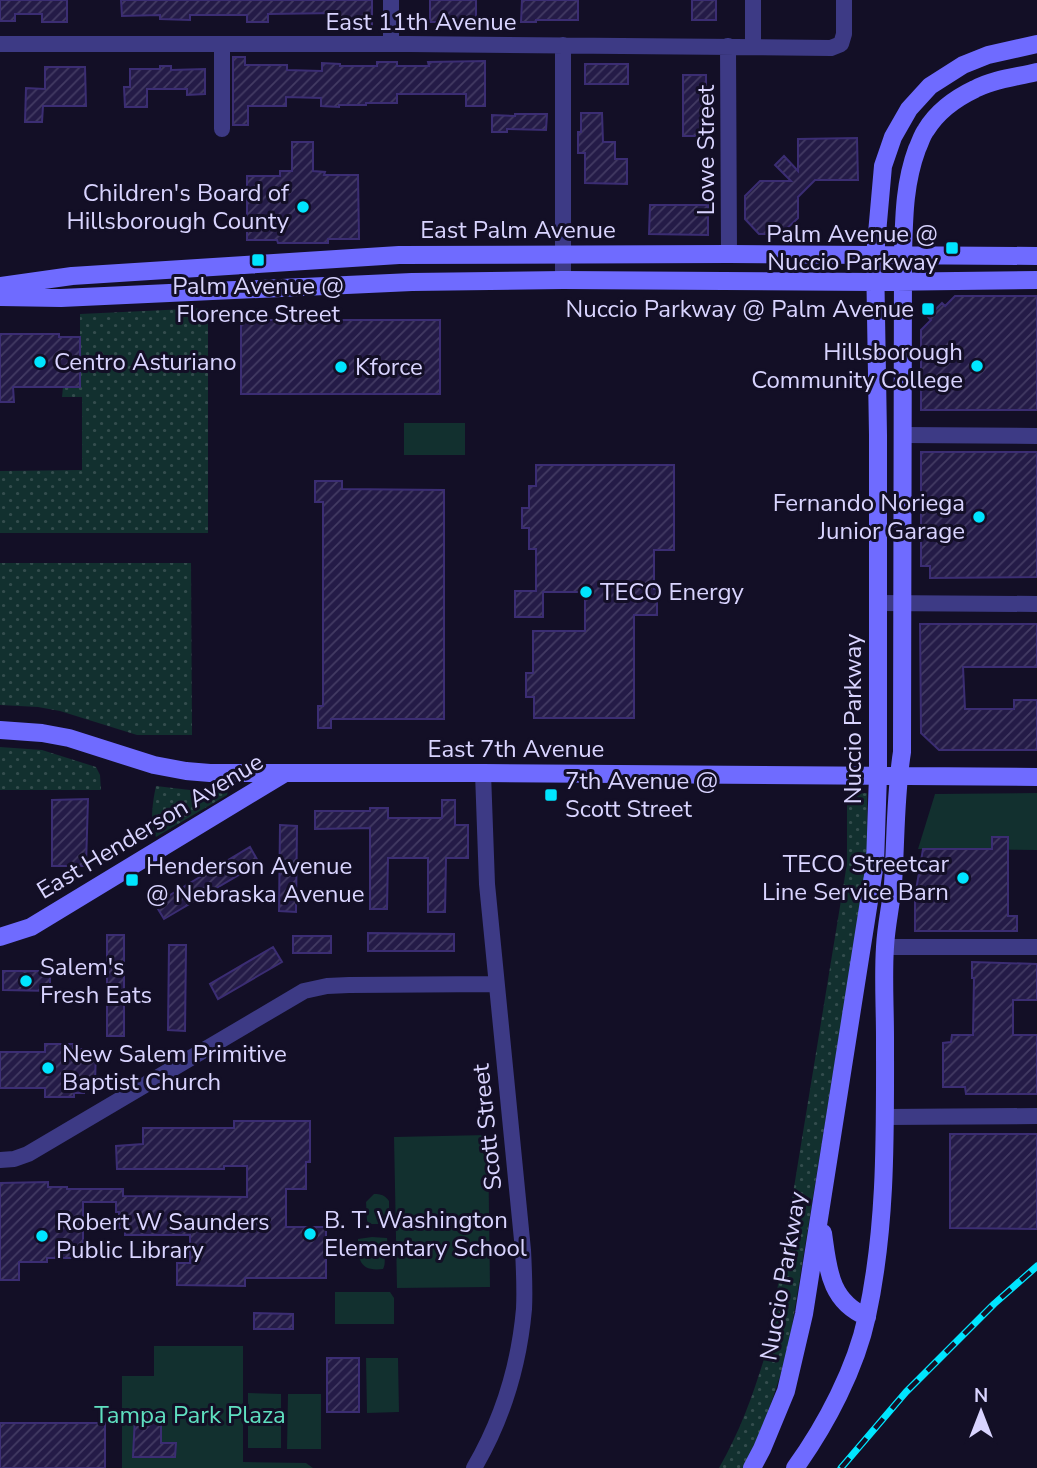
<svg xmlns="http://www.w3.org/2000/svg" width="1037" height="1468" font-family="'Nunito Sans',sans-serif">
  <defs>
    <pattern id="grass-dots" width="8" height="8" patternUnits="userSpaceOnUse" patternTransform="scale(1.75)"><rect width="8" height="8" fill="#12302f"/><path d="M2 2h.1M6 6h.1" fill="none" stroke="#344d4e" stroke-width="1.8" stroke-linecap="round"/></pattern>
    <pattern id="building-hatch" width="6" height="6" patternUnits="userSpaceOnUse" patternTransform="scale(1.75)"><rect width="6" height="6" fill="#241b47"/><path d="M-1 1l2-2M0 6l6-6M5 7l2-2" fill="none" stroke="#433b63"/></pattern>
  </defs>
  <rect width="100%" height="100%" fill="#130f26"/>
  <path fill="url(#grass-dots)" d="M208,308V533H0V471L82,470V397H62L63,387H80V314Z
    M0,563H191L192,735H137L60,711L38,707L0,705Z
    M0,747L42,750L96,767L100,775L101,790H0Z
    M156,786L190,790L228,791L227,795L156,837C149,824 153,800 156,786Z
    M867,793L868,858L789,1345C777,1389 764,1427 743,1468H719C742,1428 755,1389 768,1346L844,882L847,863V794Z"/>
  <path fill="#12302f" d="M404,423H465V455H404Z
    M1037,793V850L918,849L935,794Z
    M488,1135L490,1287L397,1288L394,1137Z
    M374,1194C381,1194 385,1195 389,1201V1218L385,1224H370L367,1221L366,1202Z
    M372,1237L387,1238C388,1244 386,1246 385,1251C384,1258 386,1263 383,1269C359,1272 358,1259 358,1239Z
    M335,1292H390L394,1298V1324H335Z
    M154,1346H243V1462L306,1463L313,1468H122V1376H154Z
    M366,1358H398L399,1412L367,1413Z
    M248,1393L281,1394V1448H248Z
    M288,1394H321V1449H287Z"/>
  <path fill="url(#building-hatch)" stroke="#3b2d73" stroke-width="2" d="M0,0H67V22H42V14H15V21H0Z
    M121,0H372V28H338V13L268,14V22H247V15H190V20L160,19V15L122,16Z
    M430,0H476V22H430Z
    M522,0H578V20H536V22H521Z
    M692,0H716V20H692Z
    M233,57H245V65H287V70L322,71V63L340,64V66H377V62H397V66H429L428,62L485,61V106H466V94H397V103H366V105H339V107L321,106V98L286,97V106H248V125H233Z
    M585,64H628V84H585Z
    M160,66H171V70L205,69V94L187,95V89H147V107H125L124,87H130V69H160Z
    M45,67H85L86,106H43L42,122H25L26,88L45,89Z
    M683,75H706V136H683Z
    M581,113H602L603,142H615V159H627V184L585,183V153H578V132H581Z
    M515,114H547L546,130L507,129V132H492V115L515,116Z
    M857,138L858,180H815L798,197V218L781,234H759L745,219V196L760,181H791L775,165L784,156L798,171V139Z
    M292,142H313V171L325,172L324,175H358L359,239H328V243H278L277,240H247V176H280V171H292Z
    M650,205H708V235L649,234Z
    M955,296H1037V410H921V330L931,320L928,317L942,303L945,306Z
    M241,320H440V394H241Z
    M0,334H59V337H80V387H13L14,402H0Z
    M921,452H1037V577L930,578V566H921Z
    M536,465H674V550H654V589H657V615H634V718H534V697H526V673H533V631H585V592H543V617H515V591H536V549H529V528H522V508H529V486H536Z
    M315,481H342V489L444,490V719H331V728H318V706H323V502H315Z
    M920,624H1037V667H963L965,709H1014V700H1037V750H939L921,733Z
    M88,799L86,866H52V800Z
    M442,800H455V825H468V858H446L445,912H428V858H388L387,909H370V828L315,829V811H370V808H388V818H442Z
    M280,825L297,826L296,912L279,911Z
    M992,837H1008V916H1017V931H915V896L923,849H992Z
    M250,847L259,863L164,919L155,904Z
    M368,933L454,934V951H368Z
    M107,935H124V1036H107Z
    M293,936H331V953H293Z
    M169,945H186L185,1031L168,1030Z
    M273,947L282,962L218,999L210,984Z
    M972,962L1037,964V1000H1013V1035H1037V1094H966L965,1087H943V1043L951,1042L952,1035H973L974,978H972Z
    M3,971H50V991L3,990Z
    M45,1044H73V1049H96L95,1083H89V1088H84V1093H74V1097H45V1088H0V1052H45Z
    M234,1121H310V1162H306V1189H286V1227H326V1278H245V1286L177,1285V1263H190V1235H125V1228H119V1212H116V1202H83V1258H47V1262H19V1280H0V1183L48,1182V1187H67V1189H123V1196L247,1197V1166H224V1169H117L116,1146L143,1144V1128H234Z
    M950,1134H1037V1229L950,1228Z
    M254,1313L293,1314V1329H254Z
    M327,1358H359V1412H327Z
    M135,1416H161V1443H176L175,1457H133Z
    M0,1423H105V1468H0Z"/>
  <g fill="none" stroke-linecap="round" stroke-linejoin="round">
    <path stroke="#3d3a85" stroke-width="16" d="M753,0V46
      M0,44H409L831,48L841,44L844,34V0
      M391,44V0
      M222,45V129
      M728,46L729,254
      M563,280V45
      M903,435L1037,436
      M878,603L1037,604
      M885,947H1037
      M885,1117L1037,1116
      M0,1160L14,1159L28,1154L304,991L327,986L349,985L496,984
      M474,1468C502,1420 519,1365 524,1309C525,1289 524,1269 523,1250L487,884L483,773"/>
    <path stroke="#6f6bff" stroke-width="18" d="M0,286L72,276L399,255L729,254L1037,256
      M0,297L61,298L412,282L563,280L876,282L1037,280
      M0,730L42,733L69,738L154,765L186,771L210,773H483L1037,777
      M0,937L31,927L285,773
      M823,1233C828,1268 829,1301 867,1317
      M752,1468L762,1449L786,1391L804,1314L875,863L878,775V435L875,256L883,166L893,137L909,109L930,86L963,65L988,55L1037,44
      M795,1468C826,1425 856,1368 867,1316C887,1224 885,1130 885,1037C885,1007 883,976 885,947C886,926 891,905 893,884C896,839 895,796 902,752L903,255C904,219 904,184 917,149C920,143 922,135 926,130C937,112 956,98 975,89C993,79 1017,77 1037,72"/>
    <g stroke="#00e5ff" stroke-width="7">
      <path id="rail" d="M841,1468L906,1392L994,1304L1037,1266"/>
    </g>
    <use href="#rail" stroke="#130f26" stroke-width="4.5" stroke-dasharray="13" stroke-linecap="butt"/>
  </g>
  <g fill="#00e5ff" stroke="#130f26" stroke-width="2.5">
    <circle cx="303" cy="207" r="7"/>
    <rect x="945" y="241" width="14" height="14" rx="3.5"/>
    <rect x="251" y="253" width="14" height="14" rx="3.5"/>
    <rect x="921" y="302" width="14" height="14" rx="3.5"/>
    <circle cx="40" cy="362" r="7"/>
    <circle cx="977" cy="366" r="7"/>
    <circle cx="341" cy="367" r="7"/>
    <circle cx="979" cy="517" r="7"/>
    <circle cx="586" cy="592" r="7"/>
    <rect x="544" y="788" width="14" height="14" rx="3.5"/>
    <circle cx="963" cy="878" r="7"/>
    <rect x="125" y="873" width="14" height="14" rx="3.5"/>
    <circle cx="26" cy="981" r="7"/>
    <circle cx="48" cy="1068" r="7"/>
    <circle cx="310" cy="1234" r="7"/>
    <circle cx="42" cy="1236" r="7"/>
  </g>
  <g text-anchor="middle" stroke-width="6" stroke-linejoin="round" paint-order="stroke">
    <g font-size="24" fill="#d9d4ff" stroke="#130f26">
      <text x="421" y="30">East 11th Avenue</text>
      <text transform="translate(706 150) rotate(-90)" y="8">Lowe Street</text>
      <text x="518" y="238">East Palm Avenue</text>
      <text transform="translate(853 719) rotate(-90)" y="8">Nuccio Parkway</text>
      <text x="516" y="757">East 7th Avenue</text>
      <text transform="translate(150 826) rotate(-31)" y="8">East Henderson Avenue</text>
      <text transform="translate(487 1127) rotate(-96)" y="8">Scott Street</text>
      <text transform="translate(783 1276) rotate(-80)" y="8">Nuccio Parkway</text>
    </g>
    <g font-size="24" fill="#d9d4ff" stroke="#130f26" text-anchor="start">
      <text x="289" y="201" text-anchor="end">Children's Board of<tspan x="289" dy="28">Hillsborough County</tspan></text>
      <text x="938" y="242" text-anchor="end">Palm Avenue @<tspan x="938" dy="28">Nuccio Parkway</tspan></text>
      <text x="258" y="294" text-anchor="middle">Palm Avenue @<tspan x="258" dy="28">Florence Street</tspan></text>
      <text x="914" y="317" text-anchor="end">Nuccio Parkway @ Palm Avenue</text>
      <text x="963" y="360" text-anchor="end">Hillsborough<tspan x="963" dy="28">Community College</tspan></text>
      <text x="54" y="370">Centro Asturiano</text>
      <text x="355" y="375">Kforce</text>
      <text x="965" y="511" text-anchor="end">Fernando Noriega<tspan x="965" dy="28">Junior Garage</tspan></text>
      <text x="600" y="600">TECO Energy</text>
      <text x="565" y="789">7th Avenue @<tspan x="565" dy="28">Scott Street</tspan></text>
      <text x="949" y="872" text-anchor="end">TECO Streetcar<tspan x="949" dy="28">Line Service Barn</tspan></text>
      <text x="146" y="874">Henderson Avenue<tspan x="146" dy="28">@ Nebraska Avenue</tspan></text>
      <text x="40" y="975">Salem's<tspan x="40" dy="28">Fresh Eats</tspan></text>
      <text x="62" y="1062">New Salem Primitive<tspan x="62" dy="28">Baptist Church</tspan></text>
      <text x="324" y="1228">B. T. Washington<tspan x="324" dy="28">Elementary School</tspan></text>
      <text x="56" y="1230">Robert W Saunders<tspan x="56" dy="28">Public Library</tspan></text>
    </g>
    <g font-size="24" fill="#5fe0c0" stroke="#130f26">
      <text x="190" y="1423">Tampa Park Plaza</text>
    </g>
  </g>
  <g transform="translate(981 1412)" stroke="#130f26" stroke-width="5" paint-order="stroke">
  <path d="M0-5L12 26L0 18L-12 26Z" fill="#d9d4ff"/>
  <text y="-10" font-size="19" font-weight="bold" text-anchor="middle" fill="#d9d4ff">N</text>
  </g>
</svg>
